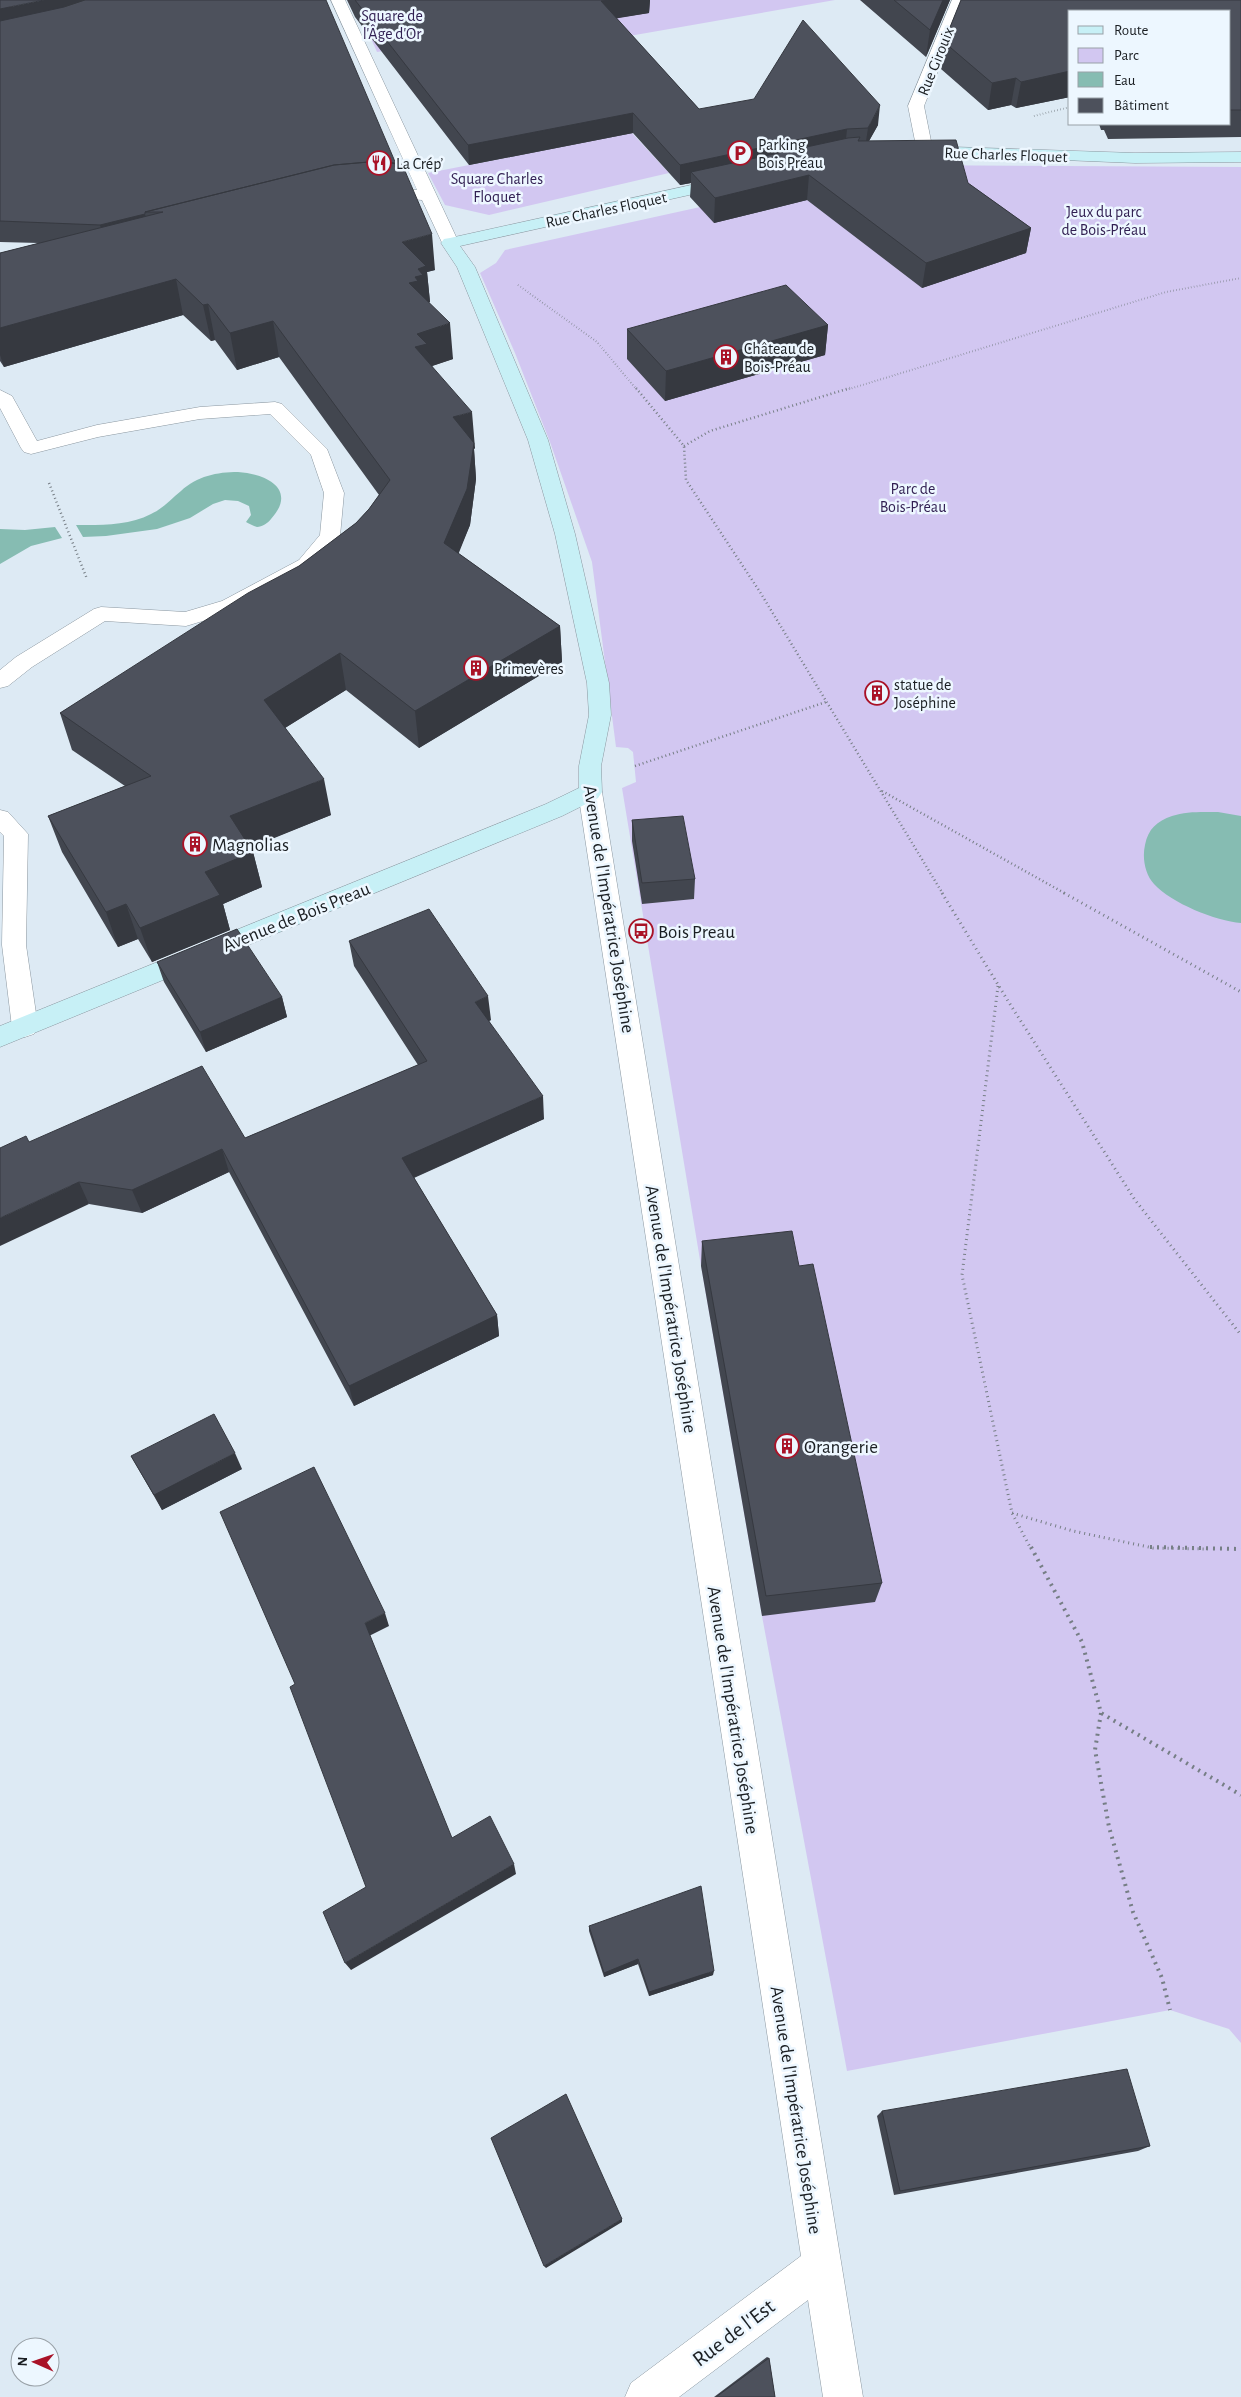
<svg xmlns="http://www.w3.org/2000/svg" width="1241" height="2397" font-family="'Alegreya Sans',sans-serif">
  <rect width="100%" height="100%" fill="#ddeaf4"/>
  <path fill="#d2c7f1" d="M354,0H835L612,39L512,31L377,52Z
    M632,133L669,173L489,215L445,205L428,173Z
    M892,165L1241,167V2043L1229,2029L1170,2010L847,2071L762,1616L701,1266L622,788L636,782L633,752L628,748L616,747L592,562L550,442L515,353L480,273L496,263L505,250Z"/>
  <path fill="#86bcb2" d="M238,472C266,474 298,489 271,519C268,523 262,527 257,527C254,526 249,524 246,522L251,515L249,506L238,501L225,500L213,504L190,518L157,529L106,536L83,537L76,525C101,525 128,526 151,514C164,508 171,499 181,491C197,476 217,472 238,472Z
    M55,527L62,538L31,546L0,564V529L25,530Z
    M1218,812L1241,816V923C1216,921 1171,903 1154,884C1145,874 1142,858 1145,845C1148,829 1157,821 1172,816C1186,811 1203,812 1218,812Z"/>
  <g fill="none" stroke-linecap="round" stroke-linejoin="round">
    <g stroke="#8b97a0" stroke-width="1">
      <path id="service" d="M0,390L12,396L37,441L97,425L200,407L275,402L282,404L327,449L344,493L340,536L313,568L236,611L186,626L105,621L32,667L8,686L0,688V670L16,657L94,609L101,607L185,612L222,601L299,560L320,535L324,493L311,455L270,414L200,419L98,437L31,454L24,452L21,448L0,408Z
        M0,810L8,812L28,834L26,945L38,1027L34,1034L25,1037L16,1034L12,1027L2,945L4,836L0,832Z"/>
    </g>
    <g stroke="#8b97a0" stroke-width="1">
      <path id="minor" d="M331,0H345L459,243L456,247H444L422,200L377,196L371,194L369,191L371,188L377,186L417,190Z
        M952,0H966L924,106L933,151L931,154H919L917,151L908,106Z
        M590,784L598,786L602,792L863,2397H823L808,2300L679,2397H625L631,2383L801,2256L578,792L582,786Z"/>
    </g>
    <g stroke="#8b97a0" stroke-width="1">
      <path id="secondary" d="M923,146L1135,153L1241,152V162L1135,163L917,154L915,151L917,148Z
        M728,177L734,179L736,182L734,185L460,246L475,267L548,440L575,534L609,683L611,715L601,766L602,792L598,798L562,816L0,1047V1026L546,804L579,788V766L589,715L587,683L555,534L528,440L457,267L441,243L444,239L450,238Z"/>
    </g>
    <path stroke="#767e85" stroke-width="2" stroke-dasharray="0.5 2.5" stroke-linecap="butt" d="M1034,116L1070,107
      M518,285L597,342L637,390
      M846,390L1166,292L1241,278"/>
    <path stroke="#767e85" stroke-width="2.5" stroke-dasharray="1 3" stroke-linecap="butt" d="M636,388L684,446L686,480L760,592L943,894
      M684,446L710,431L850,388
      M49,483L87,579
      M635,766L826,702
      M882,791L1066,894"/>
    <path stroke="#767e85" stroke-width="3" stroke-dasharray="1 4" stroke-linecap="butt" d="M942,893L1008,1001L1135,1200L1241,1335
      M1064,893L1241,992
      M998,986L962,1275L1012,1513L1031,1549
      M1012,1513L1073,1531L1153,1548L1208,1549"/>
    <path stroke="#767e85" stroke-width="4" stroke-dasharray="2 5" stroke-linecap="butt" d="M1031,1547L1082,1642L1101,1713L1241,1795
      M1150,1547L1241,1549
      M1101,1713L1095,1750L1109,1827L1133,1912L1162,1978L1170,2010"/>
    <use href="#service" fill="#fff" fill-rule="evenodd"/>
    <use href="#minor" fill="#fff" fill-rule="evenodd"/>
    <use href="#secondary" fill="#c7f0f6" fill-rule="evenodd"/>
  </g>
  <path fill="#42464f" d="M0,0L435,270L427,272L430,302H429L453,359L432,366L475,448L474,449L476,479L470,525L458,553L560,626L562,662L419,748L346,690L285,728L331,815L250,847L253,852L262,887L223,904L230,930L152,962L138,939L118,947L62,852L48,816L125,786L72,750L60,713L299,566L356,523L369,509L379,495L279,357L237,370L215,340L211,341L183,315L4,367L0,361V253L39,243L0,242Z
    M347,0H650L649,13L616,18L699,109L878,125L869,141L968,183L1031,228L1026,253L922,288L807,200L714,223L690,197L691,183L680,185L633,133L469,165L355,17Z
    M860,0H950L926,57Z
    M961,0H1241V137L1108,139L1104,130H1101L1099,124H1230V11H1070V97L1016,108L1011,105L988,110L941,69L944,42Z
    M828,325L825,355L665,401L627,359V329Z
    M632,820L695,879L694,899L642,904L632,841Z
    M349,941L491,1020L489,1021L544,1119L414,1178L497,1315L499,1336L354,1406L229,1172L142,1213L89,1204L29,1142L245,1138L418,1065L354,966Z
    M157,962L282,997L287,1017L206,1052L164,982Z
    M702,1241L882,1583L875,1602L762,1616L701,1266Z
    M131,1456L242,1469L162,1510Z
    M589,1926L713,1975L649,1996L638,1964L604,1977L589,1931Z
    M882,2111L1150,2146L1138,2151L894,2195L877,2116Z
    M767,2357L769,2358L775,2397H714Z"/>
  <path fill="#363940" d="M44,0H89L0,30V9Z
    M610,0H650L649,13L601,21V1Z
    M943,0H950L926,57L930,30Z
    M1070,71V97L1016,108L1021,82Z
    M1016,78L1011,105L988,110L992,83Z
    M880,105L878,125L865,148L868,128Z
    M633,113V133L469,165L468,145Z
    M847,129L845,149L691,172V183L680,185V165Z
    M809,175L807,200L714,223L715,198Z
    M145,214L150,234L105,246L100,225Z
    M1031,228L1026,253L922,288L926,263Z
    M432,234L435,270L427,272L430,302L426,303L409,283L402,242Z
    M176,279L183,315L4,367L0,355V328Z
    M208,304L215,340L211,341L203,305Z
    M273,321L279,357L237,370L230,333Z
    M450,323L453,359L429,367L415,347L417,334Z
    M828,325L825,355L665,401L666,371Z
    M472,412L475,448L474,449L476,479L470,525L448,580L444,543L453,417Z
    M560,626L562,662L419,748L415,711Z
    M340,653L346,690L272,736L264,700Z
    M324,779L331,815L240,852L230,816Z
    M253,852L262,887L223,904L230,930L152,962L140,928L205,872Z
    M126,904L138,939L118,947L106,912Z
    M488,996L491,1020L478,1026L475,1002Z
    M282,997L287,1017L206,1052L200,1032Z
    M543,1096L544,1119L406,1181L402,1158Z
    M222,1149L229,1172L142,1213L132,1190Z
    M79,1182L89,1204L0,1246V1218Z
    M497,1315L499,1336L354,1406L349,1386Z
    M235,1453L242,1469L162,1510L154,1495Z
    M385,1613L389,1626L369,1636L365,1623Z
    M514,1864L516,1874L351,1970L345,1963Z
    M638,1959V1964L604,1977V1973Z
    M714,1971L713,1975L649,1996V1992Z
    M622,2219V2222L546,2268L544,2266Z"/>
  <path fill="#4d515c" stroke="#363940" d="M0,0H44L0,9Z
    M85,0H326L396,164L380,161L334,165L145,212V214L100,225L0,221V21L64,7Z
    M355,0H610L601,1L699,109L754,99L803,20L880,105L868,128L847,129L680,165L633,113L468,145Z
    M894,0H943L930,30Z
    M961,0H1241V110H1230V11H1070V71L1021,82L1016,78L992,83L944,42Z
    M860,137L858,141L956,140L968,183L1031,228L926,263L809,175L715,198L691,172L848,138Z
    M380,161L402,164L432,234L402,242L426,266L418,269L423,275L415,277L418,281L409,283L450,323L417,334L427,344L415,347L472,412L453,417L474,443L467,489L444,543L560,626L415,711L340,653L264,700L324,779L230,816L253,852L205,872L220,895L140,928L126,904L106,912L48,816L151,776L60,713L248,593L299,566L356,523L369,509L390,480L273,321L230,333L208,304L203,305L176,279L0,328V253L163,212H145L334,165Z
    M786,285L828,325L666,371L627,329Z
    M683,816L695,879L642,883L632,820Z
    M429,909L488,996L475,1002L543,1096L402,1158L497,1315L349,1386L222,1149L132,1190L79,1182L0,1218V1148L26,1136L29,1142L202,1066L245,1138L427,1061L349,941Z
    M237,929L282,997L200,1032L157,962Z
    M792,1231L799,1266L813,1264L882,1583L766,1596L702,1241Z
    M214,1414L235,1453L154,1495L131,1456Z
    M314,1467L385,1613L365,1623L452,1838L490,1816L514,1864L345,1963L323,1912L366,1887L290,1687L295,1684L220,1512Z
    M701,1886L714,1971L649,1992L638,1959L604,1973L589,1926Z
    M1127,2069L1150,2146L900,2191L882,2111Z
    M566,2094L622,2219L544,2266L491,2138Z
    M769,2358L775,2397H716Z"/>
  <defs>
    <g id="parking-ring" transform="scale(1.25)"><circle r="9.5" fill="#edf7ff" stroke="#a91227" stroke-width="1.5"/><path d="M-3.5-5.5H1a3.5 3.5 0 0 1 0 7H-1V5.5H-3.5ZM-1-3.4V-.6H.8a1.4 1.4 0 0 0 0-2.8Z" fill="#a91227"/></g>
    <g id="restaurant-ring" transform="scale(1.25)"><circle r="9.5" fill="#edf7ff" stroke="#a91227" stroke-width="1.5"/><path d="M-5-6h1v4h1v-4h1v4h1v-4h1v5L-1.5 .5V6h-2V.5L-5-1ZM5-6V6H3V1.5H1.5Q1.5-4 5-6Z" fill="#a91227"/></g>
    <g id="building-ring" transform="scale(1.25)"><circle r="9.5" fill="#edf7ff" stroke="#a91227" stroke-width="1.5"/><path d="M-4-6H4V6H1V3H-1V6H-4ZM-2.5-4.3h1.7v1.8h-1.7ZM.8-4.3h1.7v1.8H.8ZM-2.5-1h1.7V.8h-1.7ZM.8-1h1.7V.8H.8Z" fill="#a91227"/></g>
    <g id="bus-ring" transform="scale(1.25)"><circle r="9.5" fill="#edf7ff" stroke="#a91227" stroke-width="1.5"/><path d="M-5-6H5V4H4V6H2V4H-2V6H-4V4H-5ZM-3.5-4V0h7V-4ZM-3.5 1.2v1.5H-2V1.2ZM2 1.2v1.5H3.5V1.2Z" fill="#a91227"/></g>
  </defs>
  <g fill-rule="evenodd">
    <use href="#parking-ring" x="740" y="153"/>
    <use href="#restaurant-ring" x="379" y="163"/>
    <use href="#building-ring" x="726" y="357"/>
    <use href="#building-ring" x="476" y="668"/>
    <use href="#building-ring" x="877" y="693"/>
    <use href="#building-ring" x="195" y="844"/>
    <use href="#bus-ring" x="641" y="931"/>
    <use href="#building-ring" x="787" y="1446"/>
  </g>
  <g text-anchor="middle" stroke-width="5" stroke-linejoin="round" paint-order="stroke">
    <g font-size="16" fill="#311f52" stroke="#edf7ff">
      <text x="392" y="21">Square de<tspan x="392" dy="18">l'Âge d'Or</tspan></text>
      <text x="497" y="184">Square Charles<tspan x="497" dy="18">Floquet</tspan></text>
      <text x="1104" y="217">Jeux du parc<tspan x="1104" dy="18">de Bois-Préau</tspan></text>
      <text x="913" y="494">Parc de<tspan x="913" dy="18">Bois-Préau</tspan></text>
    </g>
    <g font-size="16" fill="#1b1f23" stroke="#edf7ff">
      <text transform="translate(935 61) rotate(-68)" y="6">Rue Girouix</text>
      <text transform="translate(1006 154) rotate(2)" y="6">Rue Charles Floquet</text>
      <text transform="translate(606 209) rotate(-12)" y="6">Rue Charles Floquet</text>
    </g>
    <g font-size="16" fill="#1b1f23" stroke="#edf7ff" text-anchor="start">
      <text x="758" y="150">Parking<tspan x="758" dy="18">Bois Préau</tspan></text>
      <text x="396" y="169">La Crép’</text>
      <text x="744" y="354">Château de<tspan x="744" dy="18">Bois-Préau</tspan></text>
      <text x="494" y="674">Primevères</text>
      <text x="894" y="690">statue de<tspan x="894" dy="18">Joséphine</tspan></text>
    </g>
    <g font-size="19" fill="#1b1f23" stroke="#edf7ff" text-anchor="start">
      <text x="212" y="851">Magnolias</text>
      <text x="658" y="938">Bois Preau</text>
      <text x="804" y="1453">Orangerie</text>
    </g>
    <g font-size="19" fill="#1b1f23" stroke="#edf7ff">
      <text transform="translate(610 909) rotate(81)" y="7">Avenue de l'Impératrice Joséphine</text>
      <text transform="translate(296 916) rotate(-22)" y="7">Avenue de Bois Preau</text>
      <text transform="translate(672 1309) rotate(81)" y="7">Avenue de l'Impératrice Joséphine</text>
      <text transform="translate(734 1710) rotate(81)" y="7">Avenue de l'Impératrice Joséphine</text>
      <text transform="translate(797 2110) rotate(81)" y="7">Avenue de l'Impératrice Joséphine</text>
    </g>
    <g font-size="22" fill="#1b1f23" stroke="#edf7ff">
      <text transform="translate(733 2332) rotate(-37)" y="8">Rue de l'Est</text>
    </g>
  </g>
  <rect x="1068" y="10" width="162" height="115" fill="#edf7ff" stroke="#99a1a7"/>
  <rect x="1078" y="26" width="25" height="8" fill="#c7f0f6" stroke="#99a1a7"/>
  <text x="1114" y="35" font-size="15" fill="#1b1f23">Route</text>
  <rect x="1078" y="48" width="25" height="15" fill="#d2c7f1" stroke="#99a1a7"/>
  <text x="1114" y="60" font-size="15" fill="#1b1f23">Parc</text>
  <rect x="1078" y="72" width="25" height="15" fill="#86bcb2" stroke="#99a1a7"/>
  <text x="1114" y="85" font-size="15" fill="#1b1f23">Eau</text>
  <rect x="1078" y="98" width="25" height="15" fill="#4d515c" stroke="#99a1a7"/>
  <text x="1114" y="110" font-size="15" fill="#1b1f23">Bâtiment</text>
  <g transform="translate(35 2362) rotate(272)"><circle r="24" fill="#edf7ff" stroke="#99a1a7"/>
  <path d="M0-4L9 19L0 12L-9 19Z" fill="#a91227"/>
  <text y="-8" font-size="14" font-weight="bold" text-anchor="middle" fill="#1b1f23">N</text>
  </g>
</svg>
